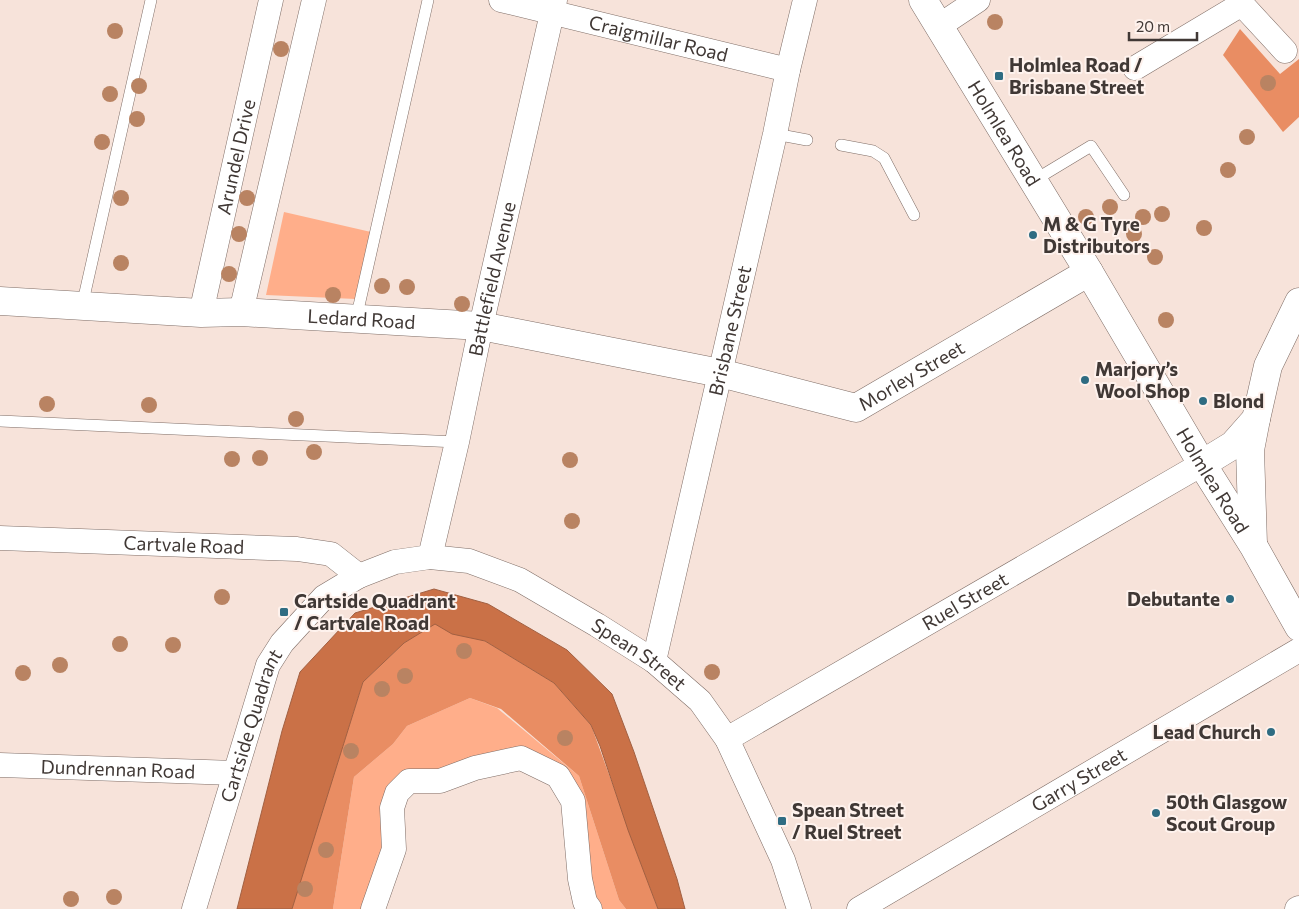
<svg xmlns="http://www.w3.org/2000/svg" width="1299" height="909" font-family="Commissioner,sans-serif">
  <rect width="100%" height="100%" fill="#f7e3da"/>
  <path fill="#ffae8a" d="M284,212L371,232L356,299L266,295Z
    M470,698L497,708L579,776L619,900L626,909H590L573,801L521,758L409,781L373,909H333L354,777L393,744L407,726Z"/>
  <path fill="#e98d63" d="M1240,29L1280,74L1299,59V117L1283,132L1223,55Z
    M435,623L485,641L554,683L591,725L658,909H626L619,900L579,776L501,709L470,698L407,726L393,744L354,777L333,909H291L363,682L404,643Z"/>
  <path fill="#ca7147" stroke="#a16042" d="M434,589L488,604L567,650L612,694L634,752L677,879L685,909H658L628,830L600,746L591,725L554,683L485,641L452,634L435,624L404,643L363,682L292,909H237L282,731L300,672L355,613Z"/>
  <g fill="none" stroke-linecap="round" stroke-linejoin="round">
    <g stroke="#7f6d66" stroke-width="12">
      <path id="lane" d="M775,134L807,140
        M841,145L873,151L884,158L914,215
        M1033,181L1091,146L1124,195
        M82,306L151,0
        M356,319L428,0
        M0,421L457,442"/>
    </g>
    <g stroke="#7f6d66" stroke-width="25">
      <g id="street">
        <path id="s1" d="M501,0L788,70"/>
        <path d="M1238,0L1285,51"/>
        <path d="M939,26L978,0"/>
        <path d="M1135,68L1242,4"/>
        <path d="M241,312L314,0"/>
        <path id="s2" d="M201,313L271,0"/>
        <path id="s3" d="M0,538L297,549L331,554L359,576"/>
        <path id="s4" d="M430,557L457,442L481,326L555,0"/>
        <path id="s5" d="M654,661L775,134L788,70L805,0"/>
        <path id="s6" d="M727,739L1202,464"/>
        <path id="s7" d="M0,765L235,773"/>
        <path id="s8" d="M194,909L268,665L282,643L324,597L359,576L395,562L430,557L469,561L520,580L597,625L654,661L700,701L727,739L783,860L799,909"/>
        <path d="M373,909L394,849L392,808L397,793L409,781H440L475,768L521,758L558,776L573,801L580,879L585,902L590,909"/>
        <path id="s9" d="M859,909L1299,650"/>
        <path d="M1297,909L1299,908"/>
      </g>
    </g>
    <g stroke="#7f6d66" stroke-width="29">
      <g id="secondary">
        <path id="s10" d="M923,0L1089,272L1202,464L1253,545L1299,627"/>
        <path id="s11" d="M0,301L201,313L241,312L481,326L720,373L856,408L1089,272"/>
        <path d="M1202,464L1233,445L1256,419L1268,366L1299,302"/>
        <path d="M1253,544L1250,450L1256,419"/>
      </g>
    </g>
    <use href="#lane" stroke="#fff" stroke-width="11"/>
    <use href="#street" stroke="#fff" stroke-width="24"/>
    <use href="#secondary" stroke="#fff" stroke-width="28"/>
  </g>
  <g fill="#b98362">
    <circle cx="995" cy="22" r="8"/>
    <circle cx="115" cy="31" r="8"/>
    <circle cx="281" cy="49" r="8"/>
    <circle cx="1268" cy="83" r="8"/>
    <circle cx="139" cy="86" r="8"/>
    <circle cx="110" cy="94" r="8"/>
    <circle cx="137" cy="119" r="8"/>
    <circle cx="1247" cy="137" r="8"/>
    <circle cx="102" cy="142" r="8"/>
    <circle cx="1228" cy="170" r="8"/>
    <circle cx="121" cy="198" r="8"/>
    <circle cx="247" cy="198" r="8"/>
    <circle cx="1110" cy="207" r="8"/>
    <circle cx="1162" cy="214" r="8"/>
    <circle cx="1086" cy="217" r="8"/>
    <circle cx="1143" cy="217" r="8"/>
    <circle cx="1204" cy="228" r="8"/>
    <circle cx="239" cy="234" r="8"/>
    <circle cx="1134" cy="234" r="8"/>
    <circle cx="1155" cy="257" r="8"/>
    <circle cx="121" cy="263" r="8"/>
    <circle cx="229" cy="274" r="8"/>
    <circle cx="382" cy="286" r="8"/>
    <circle cx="407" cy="287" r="8"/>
    <circle cx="333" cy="295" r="8"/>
    <circle cx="462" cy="304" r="8"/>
    <circle cx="1166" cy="320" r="8"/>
    <circle cx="47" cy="404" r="8"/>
    <circle cx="149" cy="405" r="8"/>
    <circle cx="296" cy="419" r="8"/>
    <circle cx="314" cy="452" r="8"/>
    <circle cx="260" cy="458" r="8"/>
    <circle cx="232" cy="459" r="8"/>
    <circle cx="570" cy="460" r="8"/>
    <circle cx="572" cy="521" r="8"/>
    <circle cx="222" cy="597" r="8"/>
    <circle cx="120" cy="644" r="8"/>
    <circle cx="173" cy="645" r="8"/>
    <circle cx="464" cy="651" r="8"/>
    <circle cx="60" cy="665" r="8"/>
    <circle cx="712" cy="672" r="8"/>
    <circle cx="23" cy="673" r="8"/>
    <circle cx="405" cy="676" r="8"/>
    <circle cx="382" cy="689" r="8"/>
    <circle cx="565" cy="738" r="8"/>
    <circle cx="351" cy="751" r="8"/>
    <circle cx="326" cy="850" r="8"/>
    <circle cx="305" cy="889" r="8"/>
    <circle cx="114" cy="897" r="8"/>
    <circle cx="71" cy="899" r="8"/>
  </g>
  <g fill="#2f6c82" stroke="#fef2ed" stroke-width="2">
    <rect x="994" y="71" width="10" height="10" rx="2.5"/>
    <circle cx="1033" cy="235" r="5"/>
    <circle cx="1085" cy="380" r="5"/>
    <circle cx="1203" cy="401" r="5"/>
    <circle cx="1230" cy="599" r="5"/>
    <rect x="279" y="607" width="10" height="10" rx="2.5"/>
    <circle cx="1271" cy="732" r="5"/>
    <circle cx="1156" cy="813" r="5"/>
    <rect x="777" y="816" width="10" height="10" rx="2.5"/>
  </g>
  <g text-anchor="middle" stroke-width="4" stroke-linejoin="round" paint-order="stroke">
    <g font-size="19" fill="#403835" stroke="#fef2ed">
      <text dy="7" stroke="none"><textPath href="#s1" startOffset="162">Craigmillar Road</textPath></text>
      <text dy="7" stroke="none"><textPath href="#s10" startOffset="156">Holmlea Road</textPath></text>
      <text dy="7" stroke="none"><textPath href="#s2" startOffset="160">Arundel Drive</textPath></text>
      <text dy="7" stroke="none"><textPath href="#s4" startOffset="285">Battlefield Avenue</textPath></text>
      <text dy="7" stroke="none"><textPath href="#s11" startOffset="362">Ledard Road</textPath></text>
      <text dy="7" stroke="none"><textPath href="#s5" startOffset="339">Brisbane Street</textPath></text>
      <text dy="7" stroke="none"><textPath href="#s11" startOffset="930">Morley Street</textPath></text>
      <text dy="7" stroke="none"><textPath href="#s10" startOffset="561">Holmlea Road</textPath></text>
      <text dy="7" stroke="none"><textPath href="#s3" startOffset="184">Cartvale Road</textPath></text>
      <text dy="7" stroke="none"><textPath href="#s6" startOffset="275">Ruel Street</textPath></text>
      <text dy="7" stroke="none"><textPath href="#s8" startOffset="692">Spean Street</textPath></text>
      <text dy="7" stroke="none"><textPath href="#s8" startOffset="192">Cartside Quadrant</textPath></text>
      <text dy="7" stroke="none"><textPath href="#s7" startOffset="118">Dundrennan Road</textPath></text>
      <text dy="7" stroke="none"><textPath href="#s9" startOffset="255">Garry Street</textPath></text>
    </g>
    <g font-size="19" font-weight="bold" fill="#403835" stroke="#fef2ed" text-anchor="start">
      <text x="1009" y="72">Holmlea Road /<tspan x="1009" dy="22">Brisbane Street</tspan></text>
      <text x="1043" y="231">M &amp; G Tyre<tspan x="1043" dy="22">Distributors</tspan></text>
      <text x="1095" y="376">Marjory’s<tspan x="1095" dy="22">Wool Shop</tspan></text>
      <text x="1213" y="408">Blond</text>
      <text x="1220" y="606" text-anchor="end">Debutante</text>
      <text x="294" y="608">Cartside Quadrant<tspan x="294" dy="22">/ Cartvale Road</tspan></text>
      <text x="1261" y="739" text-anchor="end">Lead Church</text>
      <text x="1166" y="809">50th Glasgow<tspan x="1166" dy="22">Scout Group</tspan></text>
      <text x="792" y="817">Spean Street<tspan x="792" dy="22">/ Ruel Street</tspan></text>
    </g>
  </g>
  <path d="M1129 32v8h68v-8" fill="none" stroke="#403835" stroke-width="2.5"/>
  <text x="1136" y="32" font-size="15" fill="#403835" stroke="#fef2ed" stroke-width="4" paint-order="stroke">20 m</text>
</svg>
